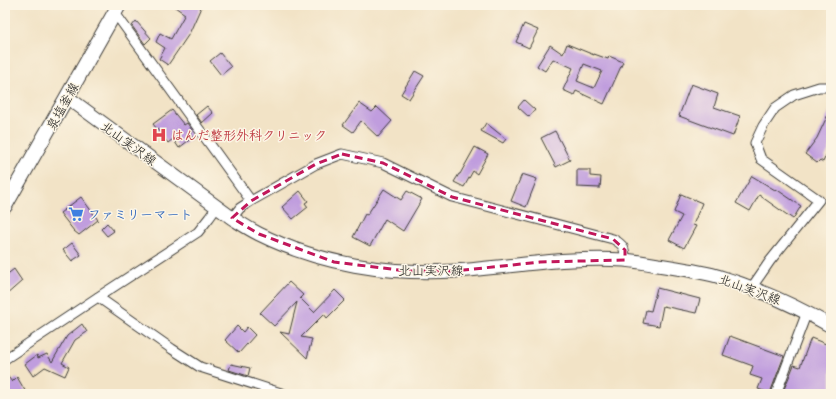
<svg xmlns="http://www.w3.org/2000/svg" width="836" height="399" font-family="Mynerve,'Klee One',sans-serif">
  <rect width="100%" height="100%" fill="#fcf5e5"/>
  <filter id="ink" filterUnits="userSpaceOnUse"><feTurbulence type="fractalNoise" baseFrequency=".025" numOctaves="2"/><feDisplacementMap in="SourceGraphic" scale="8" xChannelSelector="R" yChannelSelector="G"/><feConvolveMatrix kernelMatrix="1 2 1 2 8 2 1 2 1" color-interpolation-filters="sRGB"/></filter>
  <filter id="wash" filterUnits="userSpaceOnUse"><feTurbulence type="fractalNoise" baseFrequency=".012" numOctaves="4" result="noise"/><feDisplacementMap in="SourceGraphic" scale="16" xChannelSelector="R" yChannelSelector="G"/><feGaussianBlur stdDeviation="0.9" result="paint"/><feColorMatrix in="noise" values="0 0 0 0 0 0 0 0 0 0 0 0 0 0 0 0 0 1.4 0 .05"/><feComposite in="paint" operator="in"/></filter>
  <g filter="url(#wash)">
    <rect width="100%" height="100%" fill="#f2e3c6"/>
    <g id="blocks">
      <path fill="#c09dde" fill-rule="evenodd" d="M172,5H202L189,34L168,65L159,59L165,48L156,42L160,33L171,39L185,14Z
        M136,21L151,38L145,44L132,26Z
        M524,24L538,30L529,48L516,42Z
        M567,44L594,55V54L608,59L609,56L623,62L604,104L576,91L574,95L563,90L573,68L553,59L545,71L537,66L550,45L563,54ZM584,64L602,71L594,88L577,81Z
        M220,53L231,67L221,75L210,61Z
        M415,71L424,76L409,99L401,94Z
        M691,84L718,94L714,107L740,116L733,136L679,116Z
        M524,100L535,110L529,117L518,107Z
        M359,103L372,112L377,107L392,121L378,137L361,121L353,132L343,125Z
        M207,106L213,113L202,123L196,115Z
        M831,108V145L823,162L820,160L817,163L805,154L817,138Z
        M172,110L184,125L187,123L192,130L190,133L193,137L179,148L173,139L168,143L153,124Z
        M486,123L506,139L503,143L481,131Z
        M555,131L570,160L556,167L541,138Z
        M475,147L488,154L477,174L473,171L464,187L454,182L459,174H460Z
        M577,170H590V176L601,177L600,188L577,187Z
        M522,174L537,179L526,207L511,201Z
        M752,176L775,190L776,189L801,206L793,219L759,195L750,211L736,203Z
        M384,189L401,200L407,191L422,199L403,231L385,219L370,246L353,237L365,214L367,215Z
        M300,191L308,201L305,203L308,207L293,219L282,207Z
        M681,194L702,203L693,225L696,226L684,248L669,240L682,216L674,212Z
        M81,197L98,220L79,235L74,231L60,213Z
        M107,223L114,231L107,236L101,229Z
        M72,243L81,255L72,261L63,250Z
        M14,269L22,281L5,296V276Z
        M289,282L303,295L300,298L314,312L335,290L345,300L327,318L324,314L301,337L312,339L307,358L280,332L289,334L297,302L274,326L260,313Z
        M657,288L700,299L696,313L663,306L659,326L643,323L646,310L651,311Z
        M82,324L87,332L75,340L62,363L69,367L65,376L45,367L33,376L25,364L37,355L38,358L47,354L52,362L67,336Z
        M237,326L243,332L247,327L255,335L239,353L225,340Z
        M730,336L784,356L770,393L758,389L762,379L750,375L753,366L723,355Z
        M811,338L831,346V394H782L794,365L800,367Z
        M231,364L250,368L248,376L229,370Z
        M5,373L12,382L17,377L27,394H9L5,388Z"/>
    </g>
  </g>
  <g filter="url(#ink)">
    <use href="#blocks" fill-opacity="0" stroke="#3c3a36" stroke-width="1"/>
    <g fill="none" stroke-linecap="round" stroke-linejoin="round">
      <g stroke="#3c3a36" stroke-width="11">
        <path id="street" d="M115,13L251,201
          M232,218L240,208L251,201L316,164L342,154L383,163L452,197L613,239C624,245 625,248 625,260
          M752,287L770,261L819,200L761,159L755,143L763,126L775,108L794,95L819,87H831
          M98,297L172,349L200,367L284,394
          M5,359L98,297L198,232L209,218L217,207
          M776,394L807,312"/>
      </g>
      <g stroke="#3c3a36" stroke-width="15">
        <path id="secondary" d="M67,97L232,218C240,223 249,229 259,234C319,264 389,275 456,271C512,267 568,256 624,260C636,261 647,263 658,265C678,268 698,271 717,276C757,288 794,305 831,326"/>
      </g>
      <g stroke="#3c3a36" stroke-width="16">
        <path id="primary" d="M5,206L119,5"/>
      </g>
      <use href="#street" stroke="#fff" stroke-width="9"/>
      <use href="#secondary" stroke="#fff" stroke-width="13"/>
      <use href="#primary" stroke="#fff" stroke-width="14"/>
    </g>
  </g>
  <path fill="none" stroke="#c2185b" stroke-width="3" stroke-dasharray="8 5" stroke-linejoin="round" d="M342,154L383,163L452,197L613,239L625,250V260L540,262L455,271H407L334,262L259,234L232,218L251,201L316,164Z"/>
  <defs>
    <g id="hospital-bare" transform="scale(1.2)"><path d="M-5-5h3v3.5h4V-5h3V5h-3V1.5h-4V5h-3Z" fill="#e0444e" stroke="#fcf5e5" stroke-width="2.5" paint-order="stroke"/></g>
    <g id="supermarket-bare" transform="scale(1.2)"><path d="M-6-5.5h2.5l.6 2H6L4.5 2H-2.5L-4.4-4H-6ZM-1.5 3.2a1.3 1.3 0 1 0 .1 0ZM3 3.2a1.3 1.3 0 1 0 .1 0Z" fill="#3f7fe0" stroke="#fcf5e5" stroke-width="2.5" paint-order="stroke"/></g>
  </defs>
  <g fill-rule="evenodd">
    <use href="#hospital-bare" x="159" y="135"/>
    <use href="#supermarket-bare" x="76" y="214"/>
  </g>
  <g text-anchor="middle" stroke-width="3" stroke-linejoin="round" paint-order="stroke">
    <g font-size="13" fill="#1c1c1c" stroke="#fcf5e5">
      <text transform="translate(62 106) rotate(-61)" y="5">泉塩釜線</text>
      <text transform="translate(129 143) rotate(36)" y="5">北山実沢線</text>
      <text x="431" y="275">北山実沢線</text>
      <text transform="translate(750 289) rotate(20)" y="5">北山実沢線</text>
    </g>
    <g font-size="13" font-weight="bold" fill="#be3a42" stroke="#fcf5e5" text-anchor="start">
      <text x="171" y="140">はんだ整形外科クリニック</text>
    </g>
    <g font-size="13" font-weight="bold" fill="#366cbe" stroke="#fcf5e5" text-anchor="start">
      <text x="88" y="219">ファミリーマート</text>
    </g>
  </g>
  <rect width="836" height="399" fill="none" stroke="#fcf5e5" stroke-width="20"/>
</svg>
